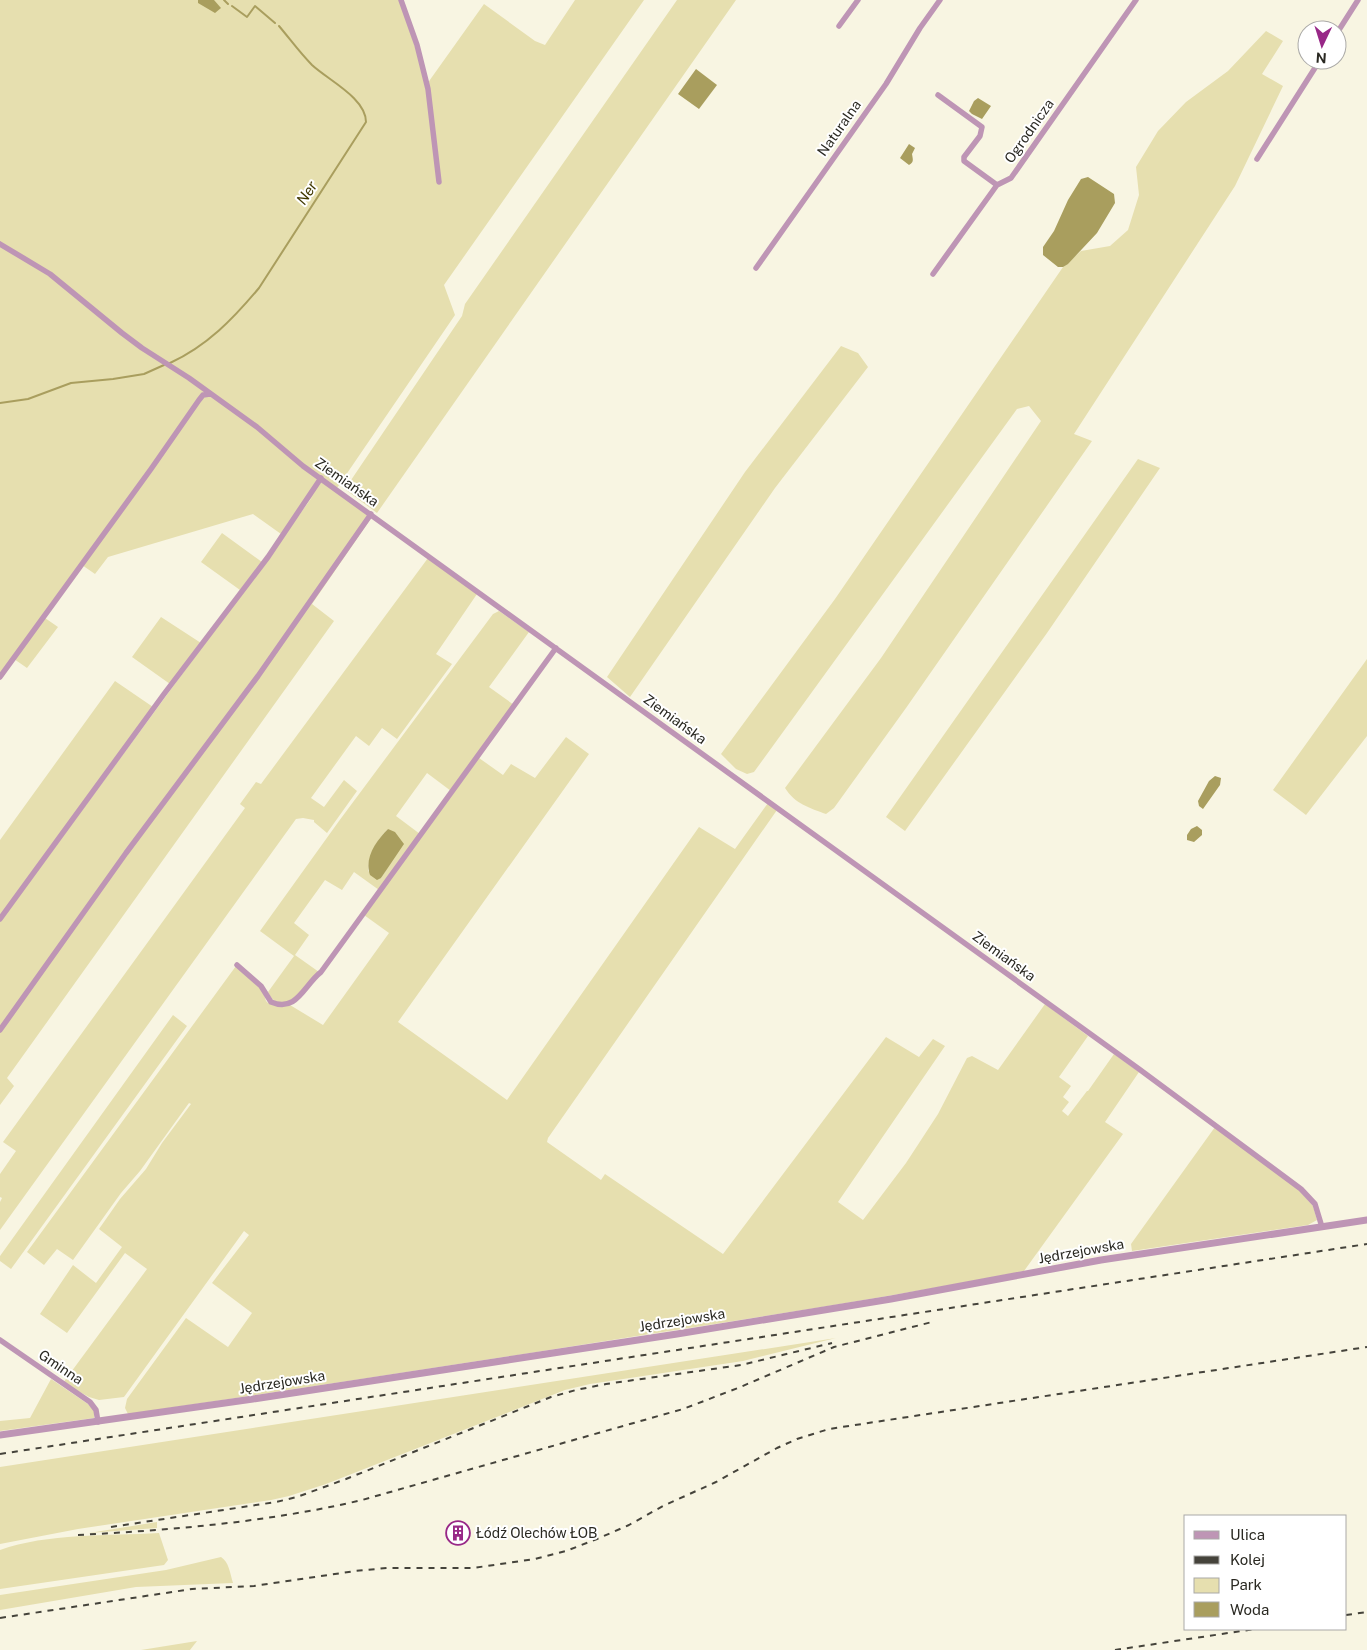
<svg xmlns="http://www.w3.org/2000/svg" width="1367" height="1650" font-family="'Public Sans',sans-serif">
  <rect width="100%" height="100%" fill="#f8f5e2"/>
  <path fill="#e6dfaf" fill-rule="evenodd" d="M0,0H400L427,84L484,4L535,41L545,45L575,0H644L444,285L455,315L337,488L372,517L312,604L334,621L7,1078L14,1086L0,1105V922L313,496L281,534L253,514L108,557L95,574L82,565L0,674Z
    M677,0H736L377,513L346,490L347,486L462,316L465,304Z
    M1266,31L1283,41L1262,74L1283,86L1235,186L1074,434L1092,441L906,708L834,808L826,814C810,808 795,804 785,788L881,658L1041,421L1029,406L1017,409L754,772L747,774L736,769L721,754L835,599L1063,267L1081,251L1110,246L1128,230L1139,195L1136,167L1158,131L1186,102L1228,71Z
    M841,346L858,353L868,367L775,488L630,697L607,677L745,472Z
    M1138,459L1160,468L1047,633L905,831L886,817Z
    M222,533L262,562L240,590L201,562Z
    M428,558L477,594L436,654L452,664L397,739L382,728L369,746L356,736L311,798L324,807L344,780L357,791L327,833L314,822V820L303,818L296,819L0,1230V1202L2,1198L0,1197V1174L16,1151L3,1142L245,808L240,804L256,782L261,784Z
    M499,611L529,632L489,687L514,705L451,791L427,773L396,816L420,834L379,890L354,872L342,890L325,880L294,923L309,935L295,955L319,972C308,985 281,1021 268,992L294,956L260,931L339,821L493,614ZM388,829L401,846L381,878L368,871C369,854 376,841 388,829Z
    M161,617L201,643L170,684L132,657Z
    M45,618L58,627L27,668L14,659Z
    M1367,659V736L1306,815L1273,790Z
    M115,681L153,707L0,916V840Z
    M566,737L589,754L398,1022L507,1100L699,827L735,849L768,803L777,810L548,1138L547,1142L601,1180L605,1174L723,1254L886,1037L919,1057L933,1039L945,1046L838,1202L863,1220L906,1163L938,1114L967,1058L972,1056L998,1070L1045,1004L1088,1036L1059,1077L1071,1086L1063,1097L1069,1102L1062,1111L1068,1116L1087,1091H1088L1114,1054L1139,1072L1105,1122L1123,1134L1024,1271C896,1296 767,1316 637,1336C468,1363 298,1389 128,1414L125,1408L127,1399L186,1318L228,1347L252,1313L212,1283L249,1235L244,1231L124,1397L99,1400L89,1397L63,1383L147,1269L125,1253L67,1333L40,1314L73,1265L96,1283L122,1247L99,1229L120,1199L146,1169L162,1143L191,1104L189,1103L140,1171L121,1193L73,1260L57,1249L44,1265L27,1252L236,966L263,991L266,1001L268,1003L290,1005L323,1025L389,933L364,915L479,758L503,775L511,764L535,778Z
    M173,1015L187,1026L11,1269L0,1261V1256Z
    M1215,1127L1296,1187L1313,1206L1317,1220L1308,1225L1132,1251L1131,1244Z
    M836,1338L743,1361L590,1384L565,1390L326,1484L289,1496L271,1500L78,1529L0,1544V1467Z
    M51,1379L88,1404L94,1410V1418L0,1431V1421L30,1418Z
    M157,1522V1528L89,1533Z
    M159,1533L168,1560L164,1565L0,1589V1550C47,1533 109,1536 159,1533Z
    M221,1557C229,1562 230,1573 233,1583L136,1587L0,1610V1595L166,1570Z
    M197,1641L190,1650H141Z"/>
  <path fill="#a99e5e" d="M198,0H214L221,8L215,13L198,3Z
    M696,69L717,85L699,109L678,94Z
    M978,98L991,106L982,119L972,114L969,111L974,101Z
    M909,144L915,148L912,154C913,160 914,162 909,165L900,158Z
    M1088,177L1114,194L1115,203L1097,233L1068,264L1063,267H1058L1043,255V247L1054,231L1068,200L1081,179Z
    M1215,776L1221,778L1220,785L1203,809L1199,806L1198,801L1209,781Z
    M1197,826L1202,830V835L1194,842L1187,840V835L1191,829Z
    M388,829L395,832L404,844L381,878L377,880L370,875C364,858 376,841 388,829Z"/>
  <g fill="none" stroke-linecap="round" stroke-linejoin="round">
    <path stroke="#a99e5e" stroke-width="2" d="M224,0L228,4
      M232,6L247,17L255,6L275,23
      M170,363C207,346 233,319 259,288L366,122C366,98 328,80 312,65C300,53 290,39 279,26
      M0,403L28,399L71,383L113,379L144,374L164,365"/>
    <path stroke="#be95b5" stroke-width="5.5" d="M401,0L417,45L428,89L439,182
      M839,26L858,0
      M1337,33L1358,0
      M938,95L982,127L980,136L964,157V161L997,185
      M1257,159L1320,60
      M0,244L50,274L122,333L142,348L189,378L257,427L303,466L1139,1069L1301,1189L1315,1204L1322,1227
      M756,268L886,84L920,28L940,0
      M933,274L997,185L1011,178L1136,0
      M0,677L151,469L199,400L203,395L210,394
      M0,919L164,694L268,557L321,478
      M237,965L261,986L271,1002C297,1013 304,985 321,972L556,648
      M0,1030L126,853L258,676L371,514
      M0,1340L90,1402L96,1410L98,1422"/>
    <path stroke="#be95b5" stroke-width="7" d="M0,1435L253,1399L677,1334L891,1299L1101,1260L1367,1220"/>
    <path stroke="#45433b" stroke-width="2" stroke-dasharray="6 6" stroke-linecap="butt" d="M0,1454L1367,1244
      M111,1527L276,1502L297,1497L346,1479L551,1397L576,1390L606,1384L741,1365L832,1343
      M78,1535C173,1530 269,1522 362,1500L683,1409L738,1388L834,1347L932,1322
      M1346,1615L1367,1612
      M0,1618L192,1589L254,1586L355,1571L387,1568H473L535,1559L566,1551L597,1539L629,1525L663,1506L716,1482L777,1448L797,1439L829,1429L1367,1347
      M1115,1650L1255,1629"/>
  </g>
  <defs>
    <g id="building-ring" transform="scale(1.25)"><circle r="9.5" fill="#fff" stroke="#982887" stroke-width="1.5"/><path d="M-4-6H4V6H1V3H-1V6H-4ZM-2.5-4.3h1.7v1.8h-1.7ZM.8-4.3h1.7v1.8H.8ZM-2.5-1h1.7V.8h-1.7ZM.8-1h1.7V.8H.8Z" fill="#982887"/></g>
  </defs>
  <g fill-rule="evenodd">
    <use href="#building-ring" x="458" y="1533"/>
  </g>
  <g text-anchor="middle" stroke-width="4" stroke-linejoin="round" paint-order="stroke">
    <g font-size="14" fill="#2a2922" stroke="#fff">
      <text transform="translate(839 128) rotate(-55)" y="5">Naturalna</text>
      <text transform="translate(1029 131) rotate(-55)" y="5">Ogrodnicza</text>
      <text transform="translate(347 482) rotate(35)" y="5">Ziemiańska</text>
      <text transform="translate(675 719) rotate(36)" y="5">Ziemiańska</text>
      <text transform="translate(1004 956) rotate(36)" y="5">Ziemiańska</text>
      <text transform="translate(1081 1251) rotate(-10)" y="5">Jędrzejowska</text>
      <text transform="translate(682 1320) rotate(-9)" y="5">Jędrzejowska</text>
      <text transform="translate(61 1367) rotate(34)" y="5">Gminna</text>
      <text transform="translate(282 1382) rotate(-9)" y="5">Jędrzejowska</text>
    </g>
    <g font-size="14" fill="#2a2922" stroke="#fff" text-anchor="start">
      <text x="476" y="1538">Łódź Olechów ŁOB</text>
    </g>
    <g font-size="15" font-style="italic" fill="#413902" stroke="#fff">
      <text transform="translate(307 193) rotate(-57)" y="5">Ner</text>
    </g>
  </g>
  <rect x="1184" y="1515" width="162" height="115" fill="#ffffff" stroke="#aaa9a7"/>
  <rect x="1194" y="1531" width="25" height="8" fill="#be95b5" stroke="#aaa9a7"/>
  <text x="1230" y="1540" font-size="15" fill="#2a2922">Ulica</text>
  <rect x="1194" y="1556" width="25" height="8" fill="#45433b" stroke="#aaa9a7"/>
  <text x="1230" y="1565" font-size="15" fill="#2a2922">Kolej</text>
  <rect x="1194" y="1578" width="25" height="15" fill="#e6dfaf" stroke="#aaa9a7"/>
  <text x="1230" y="1590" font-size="15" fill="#2a2922">Park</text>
  <rect x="1194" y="1602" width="25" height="15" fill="#a99e5e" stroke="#aaa9a7"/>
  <text x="1230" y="1615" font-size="15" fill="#2a2922">Woda</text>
  <g transform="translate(1322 45) rotate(184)"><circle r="24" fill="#ffffff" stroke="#aaa9a7"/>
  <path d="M0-4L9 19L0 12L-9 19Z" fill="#982887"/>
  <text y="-8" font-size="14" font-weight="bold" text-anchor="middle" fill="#2a2922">N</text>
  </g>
</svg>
